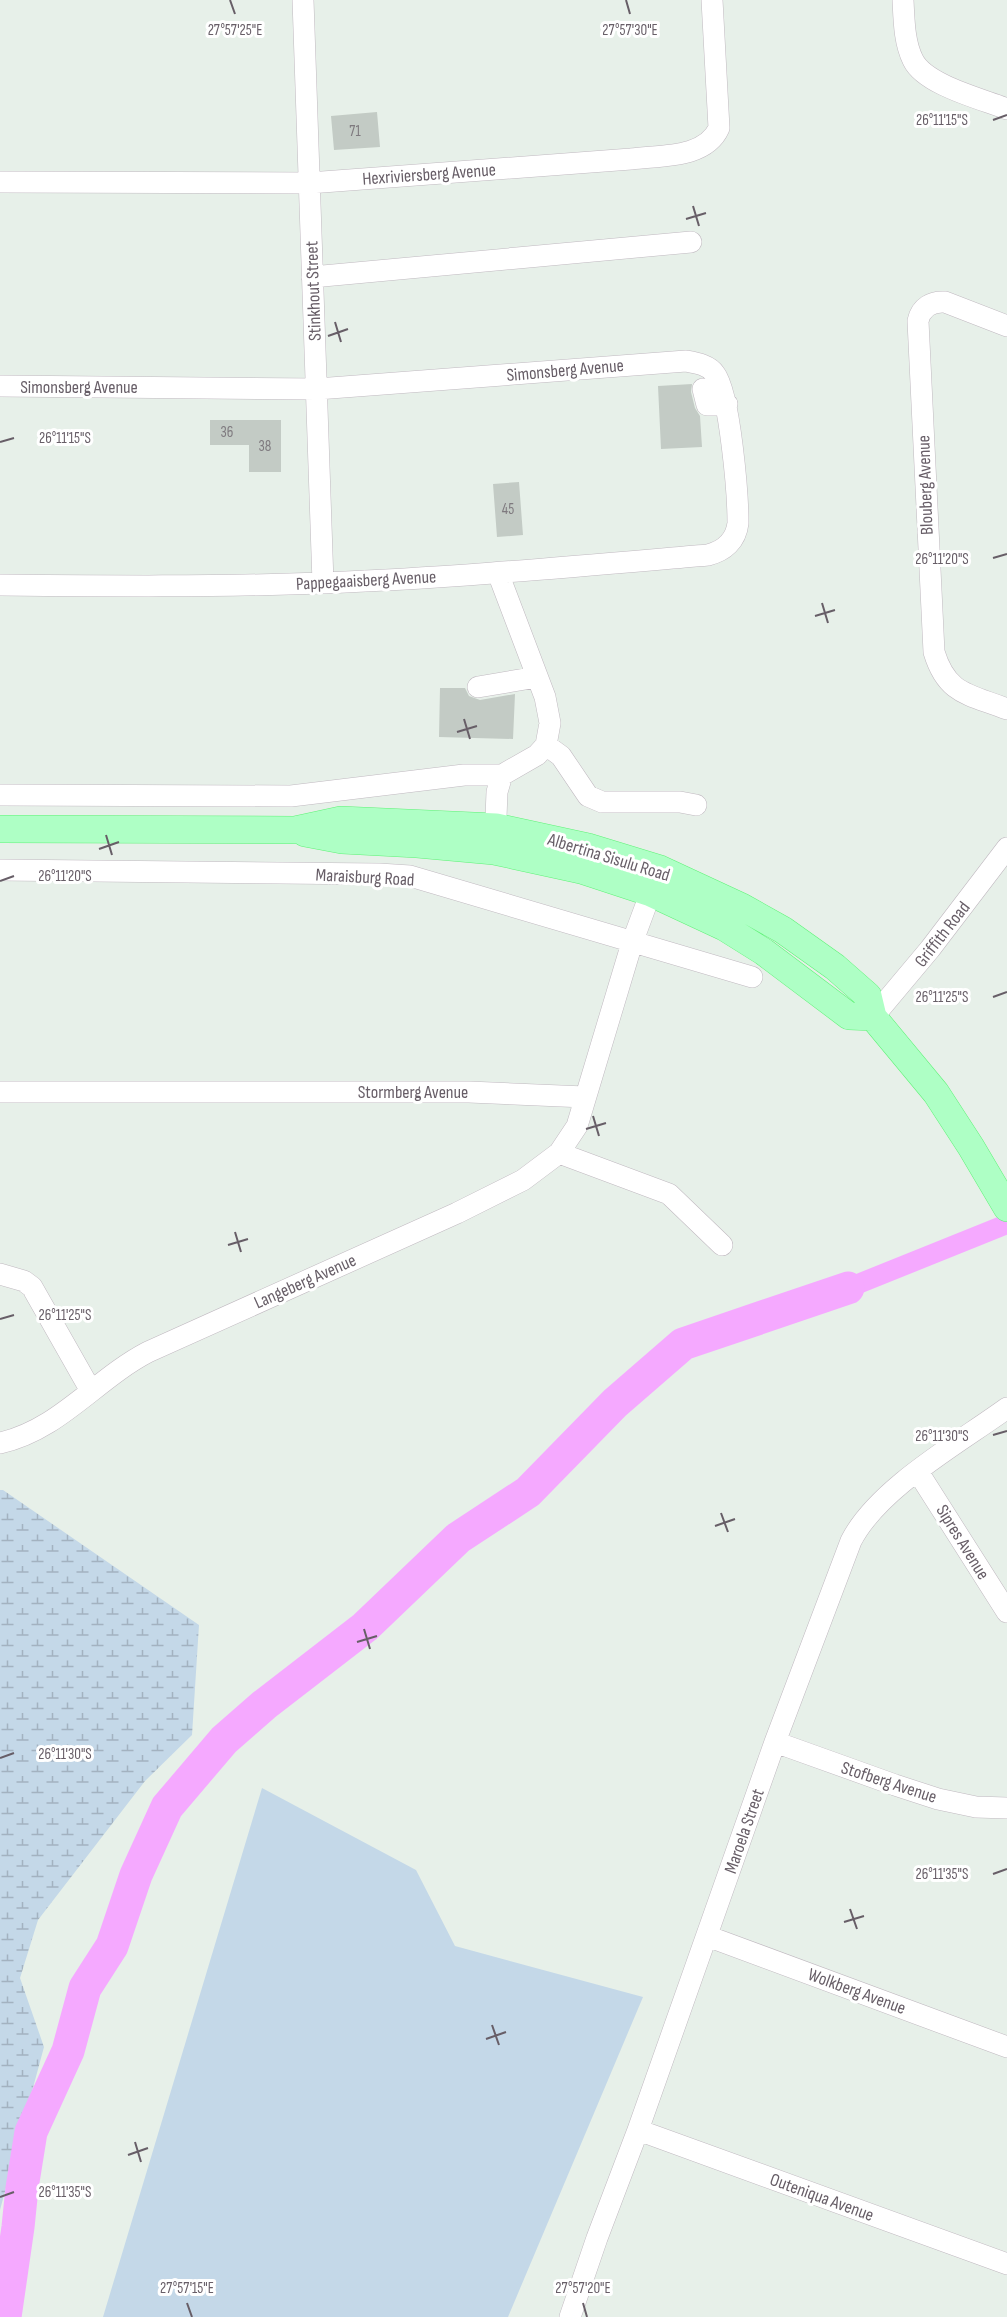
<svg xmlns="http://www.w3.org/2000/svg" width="1007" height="2317" font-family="'Sofia Sans Condensed',sans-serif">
  <defs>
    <pattern id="wetland-marsh" width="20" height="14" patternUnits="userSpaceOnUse" patternTransform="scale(1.5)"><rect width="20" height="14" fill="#c4d8e8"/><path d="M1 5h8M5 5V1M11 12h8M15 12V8" fill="none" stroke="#a3b2c0"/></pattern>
  </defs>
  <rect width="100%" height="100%" fill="#e7f0e9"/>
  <path fill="url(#wetland-marsh)" d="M0,1490H3L199,1625L192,1735L145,1781L38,1920L20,1978L44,2047L0,2210Z"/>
  <path fill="#c4d8e8" d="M262,1788L416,1870L455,1946L643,1997L508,2317H103Z"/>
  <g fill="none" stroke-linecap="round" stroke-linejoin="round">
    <path stroke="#f5a9ff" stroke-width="20" d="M848,1288L1007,1224"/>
    <path stroke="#f5a9ff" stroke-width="33" d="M5,2317L18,2227L22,2188L31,2132L68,2051L85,1988L112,1946L136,1875L167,1807L224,1740L264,1705L365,1627L458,1538L528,1492L615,1403L683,1344L848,1288"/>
  </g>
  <path fill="#c3cbc5" d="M377,112L380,147L334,150L331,116Z
    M692,384L691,392L695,408L700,416L702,447L661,449L658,386Z
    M210,420H281V472H249V445H210Z
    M519,482L523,535L497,537L493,484Z
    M440,688H465L469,696L480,700L515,694L513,739L439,737Z"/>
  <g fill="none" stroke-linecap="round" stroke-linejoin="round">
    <g stroke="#c0b9c0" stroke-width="22">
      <path id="minor" d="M303,0L323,583
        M903,0C904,19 904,42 913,60C925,85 982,99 1007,109
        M0,182L309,183L631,159C660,155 705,159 719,128L712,0
        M312,277L691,242
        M1007,326L945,302C932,301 921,307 918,321L934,652C947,695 969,694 1007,709
        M0,386L317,389L686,361C697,363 709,365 715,374C730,394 738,495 738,523C736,541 724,551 708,555C579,566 451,578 322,583C215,587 108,586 0,585
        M703,389L707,405L727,404
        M478,687L537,677
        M546,745L561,756L588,796L602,802H680L696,805
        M0,795L291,796L464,775H502L537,755L546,745L550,723L545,697L498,573
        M495,842L497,792L502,775
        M0,870L379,874L410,876L752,977
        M873,1017L930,949L1007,848
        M0,1092H469L585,1097
        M559,1153L669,1194L722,1245
        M0,1274L24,1281L32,1287L91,1391
        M0,1443C59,1430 96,1379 148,1352L457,1213L523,1180L559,1153L577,1126L632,943L655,881
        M918,1472L1007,1612
        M775,1742L895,1785L938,1799L976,1807L1007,1808
        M707,1936L1007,2047
        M638,2130L1007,2264
        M570,2317L597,2238L638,2130L775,1742L851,1541C878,1488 959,1443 1007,1408"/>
    </g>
    <g stroke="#5ff277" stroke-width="28">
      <path id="major" d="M0,829L295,830L341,820L496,827L588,847L660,869L742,907L783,930L835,967L868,996L873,1017L936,1093L971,1147L1007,1208
        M305,833L342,840L417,844L494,851L581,870L651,893L724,927L764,952L849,1016L873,1017"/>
    </g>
    <use href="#minor" stroke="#fff" stroke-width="21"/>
    <use href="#major" stroke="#aeffc5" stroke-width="27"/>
  </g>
  <path fill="none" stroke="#675e67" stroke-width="2" d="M230,0L235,14M626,0L630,14M993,120L1007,115M693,206L699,226M686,219L706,213M335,322L341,342M328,336L348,329M0,442L14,438M993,558L1007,554M822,603L828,623M815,616L835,610M464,719L470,739M457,732L477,726M106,835L112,855M99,849L119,842M0,881L14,876M993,997L1007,992M593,1116L599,1136M586,1129L606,1123M235,1232L241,1252M228,1245L248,1239M0,1319L14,1315M993,1435L1007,1431M721,1513L728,1532M715,1526L735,1519M364,1629L370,1649M357,1642L377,1636M0,1758L14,1753M993,1874L1007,1869M850,1909L857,1929M844,1922L864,1916M492,2025L499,2045M486,2039L506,2032M135,2142L141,2162M128,2155L148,2148M0,2197L14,2192M187,2303L192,2317M583,2303L587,2317"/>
  <g text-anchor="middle" stroke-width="6" stroke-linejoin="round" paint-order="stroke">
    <g font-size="15" fill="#7e797e">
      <text x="355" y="136">71</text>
      <text x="227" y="437">36</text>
      <text x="265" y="451">38</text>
      <text x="508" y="514">45</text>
    </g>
    <g font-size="18" fill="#675e67" stroke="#fff">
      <text transform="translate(429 174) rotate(-4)" y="6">Hexriviersberg Avenue</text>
      <text transform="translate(313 291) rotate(-92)" y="6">Stinkhout Street</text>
      <text transform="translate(565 370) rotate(-5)" y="6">Simonsberg Avenue</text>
      <text x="79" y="393">Simonsberg Avenue</text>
      <text transform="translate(925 485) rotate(-92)" y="6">Blouberg Avenue</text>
      <text transform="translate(366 580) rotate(-3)" y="6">Pappegaaisberg Avenue</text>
      <text transform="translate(609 857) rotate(17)" y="6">Albertina Sisulu Road</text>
      <text transform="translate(365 877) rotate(3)" y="6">Maraisburg Road</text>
      <text transform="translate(942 934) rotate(-52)" y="6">Griffith Road</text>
      <text x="413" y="1098">Stormberg Avenue</text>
      <text transform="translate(305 1281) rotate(-24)" y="6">Langeberg Avenue</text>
      <text transform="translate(963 1542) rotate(58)" y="6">Sipres Avenue</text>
      <text transform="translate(889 1782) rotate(18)" y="6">Stofberg Avenue</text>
      <text transform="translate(744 1831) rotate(-71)" y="6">Maroela Street</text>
      <text transform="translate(857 1991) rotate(20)" y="6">Wolkberg Avenue</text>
      <text transform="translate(822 2197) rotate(20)" y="6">Outeniqua Avenue</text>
    </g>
  </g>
  <g font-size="15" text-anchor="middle" fill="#675e67" stroke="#fff" stroke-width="6" stroke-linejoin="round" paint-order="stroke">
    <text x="235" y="35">27°57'25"E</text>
    <text x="630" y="35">27°57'30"E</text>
    <text x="942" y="125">26°11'15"S</text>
    <text x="65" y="443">26°11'15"S</text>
    <text x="942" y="564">26°11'20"S</text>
    <text x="65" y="881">26°11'20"S</text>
    <text x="942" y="1002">26°11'25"S</text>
    <text x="65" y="1320">26°11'25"S</text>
    <text x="942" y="1441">26°11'30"S</text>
    <text x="65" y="1759">26°11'30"S</text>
    <text x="942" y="1879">26°11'35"S</text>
    <text x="65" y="2197">26°11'35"S</text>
    <text x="187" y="2293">27°57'15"E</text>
    <text x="583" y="2293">27°57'20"E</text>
  </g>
</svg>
